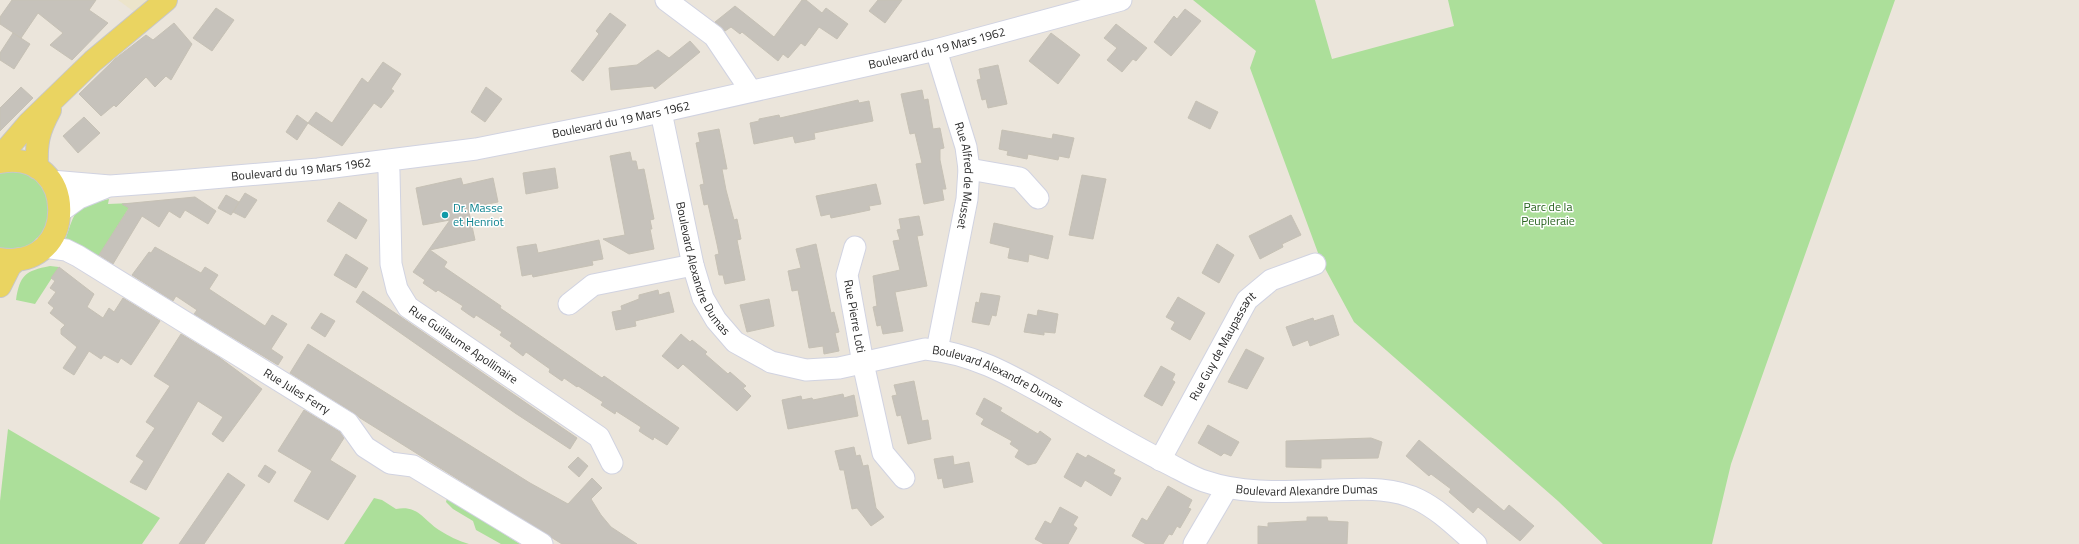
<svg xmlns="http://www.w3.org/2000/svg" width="2079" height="544" font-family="'Titillium Web',sans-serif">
  <rect width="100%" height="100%" fill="#ebe5db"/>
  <path fill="#ece4cb" d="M118,0H166L144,19Z"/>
  <path fill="#acdf9a" d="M1193,0H1315L1332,59L1454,26L1448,0H1895L1731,464L1712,544H1603L1558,501L1354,322L1321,261L1250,68L1256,51Z
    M0,171C7,172 18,171 25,173C56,184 57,238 25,247C17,250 8,249 0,250Z
    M109,199L108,204L132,203L98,257L65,241C76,208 74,207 109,199Z
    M50,266L59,267L35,304L16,300C20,275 25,271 50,266Z
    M8,429L160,518L142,544H0V501Z
    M374,498L382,500L396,509C419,505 423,520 439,530C448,536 459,541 469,544H344Z
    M447,498L520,544H501L476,530L473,521L453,509L446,502Z"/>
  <path fill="#c6c2bb" stroke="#c6c1b5" d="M12,0H96L89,10L108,23L72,60L50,45L63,33L38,13L21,38L0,24V17Z
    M802,0H806L822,13L826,8L848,24L837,39L819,27L805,46L801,43L788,58L783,54L778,61L742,32L740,34L731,27L725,31L715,22L735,6L774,37Z
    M878,0H902L885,23L869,11Z
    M216,8L234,20L212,51L193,38Z
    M1185,9L1201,21L1171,56L1154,42L1174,16L1177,19Z
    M610,13L626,25L583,81L571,71L599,34L596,31Z
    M174,23L192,44L171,80L166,76L155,87L146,77L116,107L114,105L101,116L79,94L115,59L146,35L153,40Z
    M1116,24L1147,48L1136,61L1133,59L1122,72L1107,60L1117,48L1104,38Z
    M13,33L30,44L14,69L0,60V53Z
    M1051,33L1080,55L1058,84L1029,61Z
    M690,41L700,52L655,89L653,86L611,90L609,68L637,65L658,50L669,58Z
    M383,62L401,74L391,89L394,91L381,108L374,103L342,146L308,123L297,140L286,132L297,115L308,123L316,112L332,123L362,78L368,83Z
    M998,65L1007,104L988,108L986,99L982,100L977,80L981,79L979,69Z
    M21,87L33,98L0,131V108Z
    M486,87L502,99L485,122L471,112Z
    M922,90L924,100L928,99L933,129L940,128L944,148L940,149V160L946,189H942L944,200L924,204L916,164L922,163L915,133L910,134L901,94Z
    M858,100L859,103L869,101L873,121L814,133L815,139L795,143L793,136L754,144L750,123L759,121V119L779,115L780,118Z
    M1196,101L1218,112L1210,129L1188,118Z
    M84,117L100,133L78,153L63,136Z
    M719,129L727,169H722L726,190L734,220L737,219L741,239L737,240L745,280L725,284L723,275H719L715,255L719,254L717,244L708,204L704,205L700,185L704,184L696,143L700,142L698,133Z
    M1002,130L1052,139L1053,134L1074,138L1069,158L1059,156L1058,160L1028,154L1027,159L1007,155L1008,151L999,149Z
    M630,152L632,161H636L638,170L644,169L654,219L650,220L652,229H650L654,249L629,254L603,239L625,235L610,156Z
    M555,168L558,188L526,194L523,173Z
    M1082,175L1106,179L1093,239L1069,235Z
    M461,178L463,185L493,178L498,202L468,208L475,240L430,250L447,262L444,267L501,306L500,308L602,378L604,376L679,428L667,445L654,437L653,440L645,435L639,431L641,427L616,411L615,414L601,405L603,402L578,386L577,387L564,378L562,381L549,372L550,369L526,352L523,356L510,346L512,343L500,335L502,332L476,315L474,318L468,314L461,309L463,306L438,290L436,292L423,283L425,280L413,272L450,220L423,225L416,188Z
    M876,184L881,204L869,206L870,210L851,214L831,218L830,214L821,216L816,196Z
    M245,193L257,200L245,218L233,212Z
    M226,195L239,202L231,215L218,208Z
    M195,197L216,211L208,224L185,210L180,218L169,211L159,227L142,216L113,264L99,255L129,208L122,204Z
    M339,202L367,220L356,239L327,221Z
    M1291,215L1301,235L1282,244L1283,247L1260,259L1249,236Z
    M919,216L923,235L917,236L927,286L895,292L903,331L883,334L881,325L877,326L873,307L877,306L873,276L900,270L893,241L900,240L897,230L901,229L899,219Z
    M994,223L1053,236L1048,259L1029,254L1028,262L1008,258L1010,248L990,243Z
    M599,240L603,259L592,261L593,265L533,277L532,274L522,276L517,247L536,244L538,253Z
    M816,244L831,313L834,312L839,332L835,333L839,351L824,354L823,346L809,348L798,290L792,291L788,271L801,268L796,249Z
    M1217,244L1234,255L1219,283L1202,273Z
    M155,247L201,273L205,267L218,275L209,289L265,326L272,315L287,324L271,349L283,357L278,365L194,314L197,310L176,296L173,301L132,275L149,252L151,253Z
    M346,254L368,268L356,288L334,275Z
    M59,267L94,294L87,307L103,318L109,308L114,312L123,298L160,321L131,365L121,358L118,363L104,355L101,359L89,351L74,375L63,368L77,347L61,334V329L65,325L50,313L54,308L48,303L56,292L50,288L55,281L51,278Z
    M658,290L659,295L669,292L674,312L635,321L636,326L616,330L612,312L622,310L621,306L639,299V295Z
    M363,291L577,438L570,449L515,413L356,302Z
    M981,293L1000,296L996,316L992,315L989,325L972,322L976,302L979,303Z
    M1178,297L1205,313L1190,340L1171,329L1175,322L1166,317Z
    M769,299L774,326L747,332L740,305Z
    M1038,310L1058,314L1055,333L1044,332V335L1024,332L1028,314L1037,316Z
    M321,313L335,321L325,337L311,328Z
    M1333,315L1339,335L1310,346L1308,340L1293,346L1286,327L1313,318L1314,321Z
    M181,334L220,358L262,389L223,442L212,434L223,417L198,401L146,490L130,482L144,461L136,456L155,428L146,422L170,386L154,376Z
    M681,334L690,342L692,340L707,352L705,354L728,374L730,372L746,386L743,388L751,396L737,411L683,364L678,369L662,356Z
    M308,344L530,483L568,504L592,478L602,488L591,499L601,515L611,527L637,544H562L360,418L354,413L290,373Z
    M1246,349L1264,358L1247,389L1228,382Z
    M1161,366L1175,374L1172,380L1175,382L1162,406L1144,396Z
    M914,381L922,421L928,420L931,439L908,444L901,415L897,416L892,396L897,395L894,385Z
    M843,394L844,398L854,395L858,416L788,429L782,400L801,396L802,400L812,398L813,400Z
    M984,398L1002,408L1000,411L1038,434L1040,431L1051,439L1036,463L1028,465L1015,457L1019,450L1010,444L1012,441L981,424L984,419L976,414Z
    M304,410L340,432L344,438L330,460L356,476L328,520L294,501L312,471L278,451Z
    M1208,425L1239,442L1231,456L1224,453L1221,456L1198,443Z
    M1371,438L1382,442L1378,458L1321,459V468L1286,467V441Z
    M1419,440L1504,511L1509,505L1534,526L1520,541L1478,507L1473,513L1449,492L1451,489L1431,474L1429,476L1406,456Z
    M854,447L856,456L860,455L863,466L868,465L876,508L884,517L871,526L857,508L852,509L844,470H840L835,451Z
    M1077,453L1086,458L1088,455L1115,470L1113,474L1121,478L1111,496L1085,480L1081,487L1064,477Z
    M953,456L954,465L969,462L973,482L944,488L942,478L938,479L934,459Z
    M578,457L588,466L579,477L568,467Z
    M265,465L276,472L269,483L258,476Z
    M228,473L245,485L204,544H179Z
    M1168,486L1192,500L1188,508L1191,509L1180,528L1177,526L1172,535L1169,534L1163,544H1146L1132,536L1142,518L1147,521Z
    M1060,507L1078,517L1073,525L1077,528L1068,544H1044L1035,539L1045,521L1051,524Z
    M1307,517H1327L1328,521L1348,522L1347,544H1258V526L1268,527V523L1307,521Z"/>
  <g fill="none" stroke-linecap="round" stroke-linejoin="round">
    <g stroke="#d1d3e1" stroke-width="23">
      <g id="minor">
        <path d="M666,0L714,36L751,91"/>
        <path id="s1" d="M936,50L966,147L969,169L967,199L937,350"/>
        <path id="s2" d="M661,112L693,265L703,298L716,320L735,342L771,362L806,370L839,368L925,349C973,353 1012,376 1053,399C1091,421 1129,444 1169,464C1181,470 1192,477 1204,481C1247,496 1292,491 1336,490C1364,489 1393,487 1419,500C1441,511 1458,529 1476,544"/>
        <path id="s3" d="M387,162L389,172L391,264L397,289L408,307L599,437L612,463"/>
        <path d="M969,169L1020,178L1038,198"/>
        <path id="s4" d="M51,181L110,186L178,181L318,169L476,149L633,118L936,50L1121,0"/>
        <path d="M61,211L79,198L104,188"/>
        <path id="s5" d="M44,247L66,250L78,256L348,423L365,447L390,463L413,466L542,544"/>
        <path id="s6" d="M855,247L847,275L863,363L883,453L904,478"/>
        <path d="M569,304L593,285L693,265"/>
        <path id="s7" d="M1160,460L1247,300L1271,280L1315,264"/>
        <path d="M1194,544L1227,488"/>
      </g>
    </g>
    <g stroke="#c7c7c7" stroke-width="24">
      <path id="major" d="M0,157L29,123L93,61L166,0
        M0,162C78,147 80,272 0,259
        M37,168C36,143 38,132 50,110
        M0,286L10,266L18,259"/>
    </g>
    <use href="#minor" stroke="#fff" stroke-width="21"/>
    <use href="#major" stroke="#ead461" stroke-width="22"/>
  </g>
  <circle fill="#0f9aa8" stroke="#fff" stroke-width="1.5" cx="445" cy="215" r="4"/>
  <g text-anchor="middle" stroke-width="3" stroke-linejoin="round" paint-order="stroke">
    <g font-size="12" fill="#292929" stroke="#fff">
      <text dy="4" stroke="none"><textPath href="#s4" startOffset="899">Boulevard du 19 Mars 1962</textPath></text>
      <text dy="4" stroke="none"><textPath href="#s4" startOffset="575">Boulevard du 19 Mars 1962</textPath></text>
      <text dy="4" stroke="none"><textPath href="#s4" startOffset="251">Boulevard du 19 Mars 1962</textPath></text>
      <text dy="4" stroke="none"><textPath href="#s1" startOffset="130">Rue Alfred de Musset</textPath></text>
      <text dy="4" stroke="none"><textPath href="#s2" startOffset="163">Boulevard Alexandre Dumas</textPath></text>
      <text dy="4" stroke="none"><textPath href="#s6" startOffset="71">Rue Pierre Loti</textPath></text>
      <text dy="4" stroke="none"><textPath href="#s3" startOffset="216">Rue Guillaume Apollinaire</textPath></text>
      <text dy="4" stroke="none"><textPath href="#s7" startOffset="130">Rue Guy de Maupassant</textPath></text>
      <text dy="4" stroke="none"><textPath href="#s2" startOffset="522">Boulevard Alexandre Dumas</textPath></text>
      <text dy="4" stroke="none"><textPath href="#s5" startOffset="293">Rue Jules Ferry</textPath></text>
      <text dy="4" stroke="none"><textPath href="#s2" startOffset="858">Boulevard Alexandre Dumas</textPath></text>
    </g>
    <g font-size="12" fill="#26621d" stroke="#fff">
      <text x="1548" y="211">Parc de la<tspan x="1548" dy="14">Peupleraie</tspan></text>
    </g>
    <g font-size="12" fill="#0d838f" stroke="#fff" text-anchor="start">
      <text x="453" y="212">Dr. Masse<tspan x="453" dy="14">et Henriot</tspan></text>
    </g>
  </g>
</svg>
